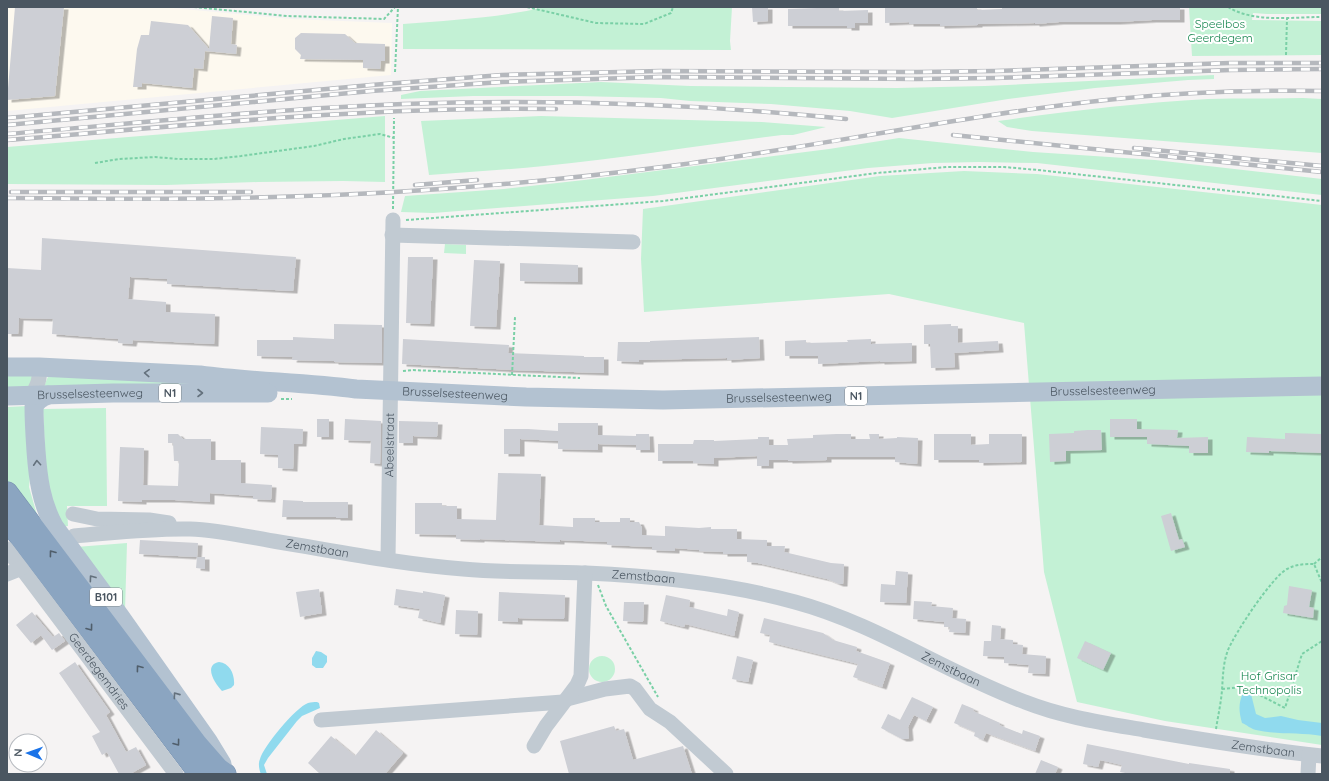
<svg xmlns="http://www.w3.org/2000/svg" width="1329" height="781" font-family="Quicksand,sans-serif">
  <defs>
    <filter id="shadow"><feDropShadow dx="4.5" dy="2.5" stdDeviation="0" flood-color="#0004"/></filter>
  </defs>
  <rect width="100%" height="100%" fill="#f5f3f3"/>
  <path fill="#fdf9ef" d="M7,7H162L292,19L392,23L391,75L7,111Z"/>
  <path fill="#c3f1d5" d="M545,7H732L730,41L731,50L403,49V24C451,20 498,18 545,7Z
    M1189,7H1322V14H1267L1253,13L1252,20L1322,21V55L1192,56Z
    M1214,75V79L1188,80L1095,88L1008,99L892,118L850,111L771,104L690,101L661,98L577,96H473L401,99V95L420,91L601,82L690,86L897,88L985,86Z
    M1303,98L1322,99V153L1032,131L1007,127L998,121C1068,111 1138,103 1208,99C1239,98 1271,99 1303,98Z
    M385,116V182L343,181L258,182L166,185L7,184V147Z
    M541,116L762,122L826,127L793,135H782C703,145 624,158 544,166C506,170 467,172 429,175L421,121Z
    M899,138L1033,152L1155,160L1322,179V195L1037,163L979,162L933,163L868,168L653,196L433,213L401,212L405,196L504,189L584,180L829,149Z
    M964,171L1037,174L1322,205V745L1165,721L1077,702L1044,572L1024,323L889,294L644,312L641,259L643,209L880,176Z
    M445,244L466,245V254L444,253Z
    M32,373L36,377L31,386L7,390V375Z
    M49,374L209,383L43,389Z
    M28,406L32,457L29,487L37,515L46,532L7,483V407Z
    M106,408L107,506H67L68,526L61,527L47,495L43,409Z
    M127,543L125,611L76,547Z
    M589 669a13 13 0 1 1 26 0a13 13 0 1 1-26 0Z"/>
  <path fill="#90daee" d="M316,651L321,652L327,656V662L323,668H316L312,665V658Z
    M219,662C230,663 235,675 234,685L231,688L222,691C215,684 203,665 219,662Z
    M1243,693L1251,694L1256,714L1265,718L1281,716L1298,720L1322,723V736C1300,732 1278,735 1256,730C1251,729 1247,725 1242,723C1239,712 1238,704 1243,693Z
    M317,702L319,703L320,708L302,716L297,721L268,758L264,765L267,774H261C259,770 258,763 260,759C263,747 296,707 308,703C311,702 314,702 317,702Z"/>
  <path fill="#cdcfd5" filter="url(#shadow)" d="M15,7H64L55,96L7,100Z
    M752,7H768V21L753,22Z
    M908,7H977V10L1002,9V7H1180V20H1152L1116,22H1059L1035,24V23L978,24V25L940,26V24H909V22L885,23V8Z
    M817,8H839V11L868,10V23H855V28H847V26H788V9Z
    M212,16L233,18L231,44L237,45L236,54L205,51L203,69L194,68L192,88L142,83V87H133L137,49L141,35H149L151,21L188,25L209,49Z
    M301,33L345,34L355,43L385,44V61H381L380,69L363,68V60L300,59L301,55L295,49V38Z
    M42,238L296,257L293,291L167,284V279L130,277L128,299L166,302V312L215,314L214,344L133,340L132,344L118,343V339L52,334L53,319L19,318L18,334H7V268L41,270Z
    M408,257H433L430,324L406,323Z
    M474,260L500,261L496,327L470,326Z
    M520,263L578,265V282L520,281Z
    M334,324L382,325V363L334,362V361L292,360L293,357L257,356V340H293V337L334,339Z
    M951,324V326H958V343L998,341L999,350L954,353L955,367L931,368L930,344H924V325Z
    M759,337L760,358L727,360V358L639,360V362L617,361L618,342H650V341Z
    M403,339L509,345L508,353L584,356V357H604V373L513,370L402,364Z
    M871,339V344L912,343V361L880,362V361L818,364V356H785V341L806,340V343L848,342L847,340Z
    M317,419H329V437H317Z
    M345,419L381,421L380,464L370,463L371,441L344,440Z
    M1110,419H1137V429L1178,430L1177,438L1208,437V453H1189V446L1147,444V437H1110Z
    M399,421L438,422L437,437L413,436V443H399Z
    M558,423H598V435L636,436V434H649L650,450H636V445L598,444V450L558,449V441L520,439V454H504V429H528L558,431Z
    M261,427L303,429L302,444H294L293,469L278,468V455L260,454Z
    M1088,430H1101L1102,450L1066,451V461L1050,462L1049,434L1074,433V431Z
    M1285,433L1322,434V453L1269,451V453L1246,452L1247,437L1285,439Z
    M168,434H178L183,439H211V460H241V483L272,485L271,500L253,499V496L210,493V502L175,500H142V502L118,501L120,447L144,448L143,485L178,486L179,461H174L173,443H168Z
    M837,434H851V439H870L869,434H879V439L897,438V437L918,438L917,464L895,462V457H827V460L788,461V460H769V466H757V456L714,458V464L693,463V461H658V444H693L694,440H714V441L758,439V437H769V445H788L787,439L813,438V435Z
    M934,434H971V445L989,444V434H1022V462L979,463V460H934Z
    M498,473L541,474L539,525L573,527V518H595V522H620V518H630V522H639L642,528V535L665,536V526L699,528L711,527V529H737V539L767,540V546H785L784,552L831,563L844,564L843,584H839L827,579L758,563L747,562V554H723V552L699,551V550L675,548V551L652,550V547L607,545V542L560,540V542L480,539V540L456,539V535L415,534V503H442V506H457V519L496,520Z
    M283,500L303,501V502H348V518H336V517H282Z
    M1171,513L1179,540L1182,539L1185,547L1171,551L1161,516Z
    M140,540L198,543L197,557L139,554Z
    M197,557H205V569L196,568Z
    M896,571L908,572L906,603L880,602L881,584L895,585Z
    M1289,586L1312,590L1309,607L1314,608L1313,618L1283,613L1284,606L1287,605Z
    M319,589L322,613L300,617L296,592Z
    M396,589L423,593V591L445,595L440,623L418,618L420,609L394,605Z
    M499,592L565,595L564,619L518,618V622L498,621Z
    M666,595L690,600L689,607L727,616L728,609L739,612L734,636L685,624L684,627L660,621Z
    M914,601L932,602L931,606L953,608L952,618L966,619L965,633L949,632L950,627H944V622L913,619Z
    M624,602H644L643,622L623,621Z
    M456,610L478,611L477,635L455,634Z
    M32,612L53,637L59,633L65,641L52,650L41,635L31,643L16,625Z
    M764,618L823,633L833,640L857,647L856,651L890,663L882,687L853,677L858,664L769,642L770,635L760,633Z
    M992,625L1001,626L1000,639L1013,640V644L1023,645L1022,654L1046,656L1045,674L1028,673L1029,665L1004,663V657L983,656L984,641H991Z
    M1085,641L1111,653L1103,670L1077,658Z
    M737,656L753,660L748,682L732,679Z
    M75,662L110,712L106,715L126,752L136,747L146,765L130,774H119L107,752L102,755L92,736L100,732L59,673Z
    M912,697L933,707L926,721L914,715L908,727L909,738L906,739H902L881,728L888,714L900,720Z
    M962,704L974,709L973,711L1000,723L999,725L1022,734L1023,730L1040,736L1035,751L986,733L983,740L974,736L975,732L954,723Z
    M614,726L616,731L624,729L633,760L683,746L692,774H569L560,741Z
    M376,730L403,753L385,774H320L308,763L331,736L355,756Z
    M1087,744L1189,764V763L1230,769V774H1131L1120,772L1122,765L1100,760L1098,767L1083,764Z
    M1041,760L1058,767L1055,774H1035Z"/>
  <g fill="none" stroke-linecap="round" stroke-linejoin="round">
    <g stroke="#7690ad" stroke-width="23">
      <path id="highway" d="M7,493L197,745L218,769L225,774
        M7,519L200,774"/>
    </g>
    <path stroke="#7ad0a6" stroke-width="2" stroke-dasharray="3 2" stroke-linecap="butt" d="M194,7L287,16L384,19L395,7
      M527,7L596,23L644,24L671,13L673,7
      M1228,7C1254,23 1292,17 1322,17
      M1286,55L1287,18
      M395,72L398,7
      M95,163L119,159L155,157L179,159H214L241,156L314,146L344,139L380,134L394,138
      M393,209L394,118
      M406,220L663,201L877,173L947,167H1004L1038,170L1322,201
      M403,371L413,370L580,378
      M512,375L515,317
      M281,399H292
      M1314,564L1322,557
      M598,585L606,606L658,697
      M1222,689L1244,687L1285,708L1302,654L1322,641
      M1216,729C1218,716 1221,703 1222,690C1223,676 1223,663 1228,650C1235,633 1272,577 1287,569C1296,564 1305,564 1314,564L1322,583"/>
    <g stroke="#c1cad2" stroke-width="15">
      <path d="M392,235L633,242"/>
      <path d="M32,395C37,386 41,378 39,367"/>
      <path d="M73,514L97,519L149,520L169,523"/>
      <path id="s1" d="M74,536C112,533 151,528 190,529C219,530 249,537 279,542C340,552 401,564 463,569C504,573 545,571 586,573C656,576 727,583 795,602C877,624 946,673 1025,702C1063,717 1104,723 1144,730C1203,740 1262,750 1322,756"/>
      <path id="s2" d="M7,549L176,774"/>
      <path id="s3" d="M388,559L393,220"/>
      <path d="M7,574L22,568"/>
      <path d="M567,699L605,689L630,686L635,689L650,709L670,722L726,774"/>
      <path d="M321,720L563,702"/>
      <path d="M534,746L546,726L577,685L581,676L585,573"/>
      <path d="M1308,774L1309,755"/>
    </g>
    <g stroke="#b3c2d1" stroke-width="19">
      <path id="s4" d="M7,367H39L200,375C251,382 304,382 356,389L526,397L663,400L1322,386"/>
      <path d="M48,395C41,398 37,400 34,407C34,422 35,436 36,451C38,478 41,502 54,526L120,616L208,741L222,764"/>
      <path id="s5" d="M7,396L113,393H268"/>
    </g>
    <use href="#highway" stroke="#8ba5c1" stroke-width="22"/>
    <g stroke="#b5b8bd" stroke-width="4.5">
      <path id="rail" d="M7,118L371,85L502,75L660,71L917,72L995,71L1230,63H1322
        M7,125L371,91L502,82L659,77L917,79L995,78L1231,70L1322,69
        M7,134C139,123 271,109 403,104C550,99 699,104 846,119
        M953,135L1322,172
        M7,140C190,125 373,106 556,109
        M1134,148L1322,166
        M415,185L477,180
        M11,192H251
        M7,198C96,199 184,200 273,197C406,194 538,183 670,166C819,147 967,114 1116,99C1185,92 1253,90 1322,91"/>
    </g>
    <use href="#rail" stroke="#fff" stroke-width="3" stroke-dasharray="9" stroke-linecap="butt"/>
  </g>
  <defs><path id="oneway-chevron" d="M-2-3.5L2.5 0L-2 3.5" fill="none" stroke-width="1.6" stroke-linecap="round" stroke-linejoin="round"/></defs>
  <g stroke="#64717d">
    <use href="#oneway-chevron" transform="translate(147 373) rotate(-177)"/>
    <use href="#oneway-chevron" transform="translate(200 393)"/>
    <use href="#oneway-chevron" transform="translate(37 463) rotate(-94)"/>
    <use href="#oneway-chevron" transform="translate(92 578) rotate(-126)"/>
    <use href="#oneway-chevron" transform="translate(176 695) rotate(-125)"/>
  </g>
  <g stroke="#505e6b">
    <use href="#oneway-chevron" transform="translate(52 553) rotate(-127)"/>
    <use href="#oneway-chevron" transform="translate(90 628) rotate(53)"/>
    <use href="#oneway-chevron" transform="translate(139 668) rotate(-127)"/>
    <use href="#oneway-chevron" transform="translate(177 743) rotate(53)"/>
  </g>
  <g text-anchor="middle" stroke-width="4" stroke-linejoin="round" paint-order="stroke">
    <g fill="#fff" stroke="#808990" stroke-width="1">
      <rect x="159" y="384" width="22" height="18" rx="3"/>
      <rect x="845" y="387" width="22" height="18" rx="3"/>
      <rect x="90" y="588" width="32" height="18" rx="3"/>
    </g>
    <g font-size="11" font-weight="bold" fill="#4a5661">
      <text x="170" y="397">N1</text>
      <text x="856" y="400">N1</text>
      <text x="106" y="601">B101</text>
    </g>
    <g font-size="12" fill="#17864f" stroke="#fff">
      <text x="1220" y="28">Speelbos<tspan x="1220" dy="14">Geerdegem</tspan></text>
      <text x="1269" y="680">Hof Grisar<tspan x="1269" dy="14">Technopolis</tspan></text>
    </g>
    <g font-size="12" fill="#4a5661" stroke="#fff">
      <text dy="4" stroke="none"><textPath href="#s4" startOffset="1097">Brusselsesteenweg</textPath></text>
      <text dy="4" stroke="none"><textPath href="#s5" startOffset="83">Brusselsesteenweg</textPath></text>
      <text dy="4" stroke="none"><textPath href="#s4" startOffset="449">Brusselsesteenweg</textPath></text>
      <text dy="4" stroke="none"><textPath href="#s4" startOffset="773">Brusselsesteenweg</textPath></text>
      <text dy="4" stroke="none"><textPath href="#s3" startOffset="114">Abeelstraat</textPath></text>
      <text dy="4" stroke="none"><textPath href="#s1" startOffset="245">Zemstbaan</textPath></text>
      <text dy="4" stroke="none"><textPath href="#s1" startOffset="573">Zemstbaan</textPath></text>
      <text dy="4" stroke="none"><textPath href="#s1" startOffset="897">Zemstbaan</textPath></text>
      <text dy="4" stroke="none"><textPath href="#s2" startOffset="153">Geerdegemdries</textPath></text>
      <text dy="4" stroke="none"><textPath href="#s1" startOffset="1221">Zemstbaan</textPath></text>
    </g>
  </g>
  <rect width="1329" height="781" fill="none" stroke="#4a5661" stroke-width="16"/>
  <g transform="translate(28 753) rotate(272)"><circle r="19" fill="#ffffff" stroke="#b7bbc0"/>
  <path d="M0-3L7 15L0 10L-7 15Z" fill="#1a73e8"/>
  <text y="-6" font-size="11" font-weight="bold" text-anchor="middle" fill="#4a5661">N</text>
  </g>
</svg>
